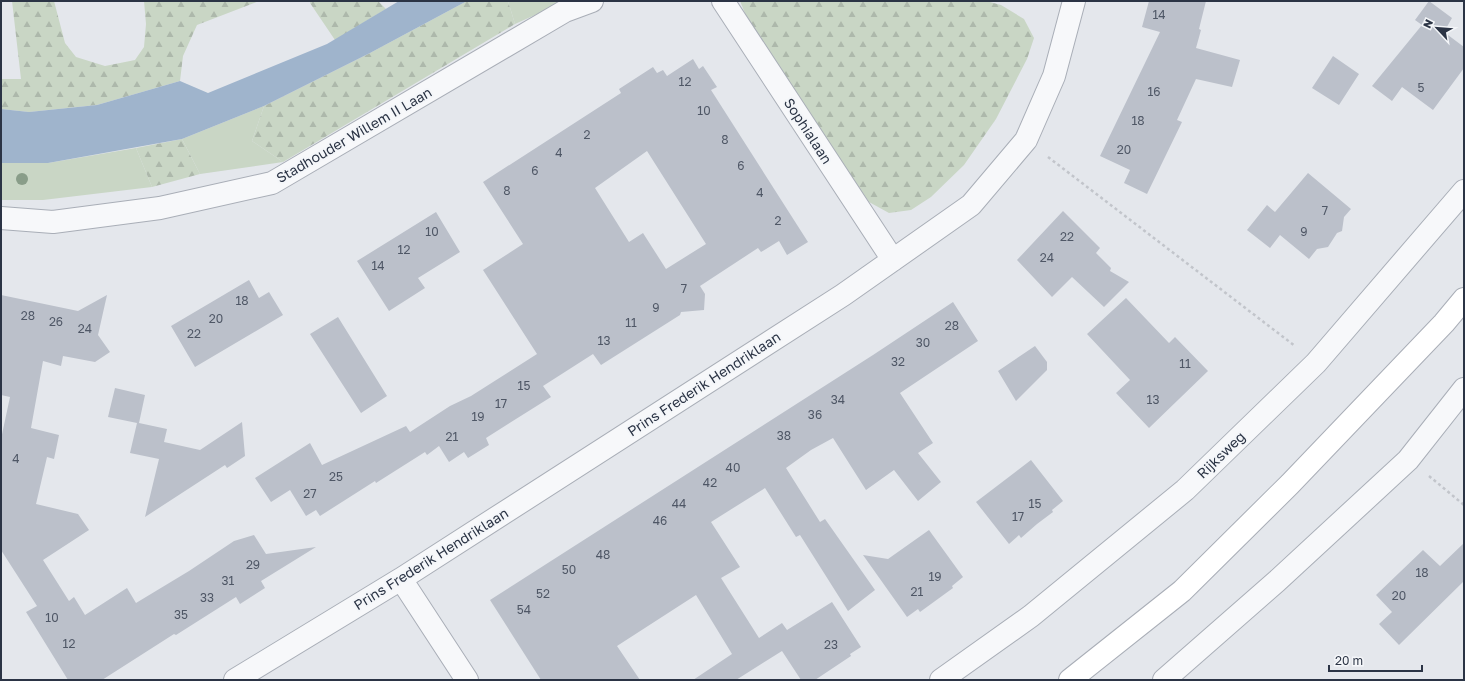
<svg xmlns="http://www.w3.org/2000/svg" width="1465" height="681" font-family="'Golos Text',sans-serif">
  <defs>
    <pattern id="forest-firs" width="22" height="20" patternUnits="userSpaceOnUse"><rect width="22" height="20" fill="#c9d6c5"/><path d="M5 1l3.5 6h-7zM16 11l3.5 6h-7z" fill="#adb8ab"/></pattern>
  </defs>
  <rect width="100%" height="100%" fill="#e4e7ec"/>
  <path fill="#c9d6c5" d="M508,1H566L515,24Z
    M264,106L252,141L283,162L200,174L182,139Z
    M136,148L152,187L43,200H1V163H48Z"/>
  <path fill="url(#forest-firs)" d="M12,1H54L65,43L76,57L105,66L135,60L144,47L146,24L144,1H259L197,25L183,56L180,81L97,105L29,112L1,109V79H21Z
    M311,1H378L386,9L335,40L310,3Z
    M467,1H508L515,24L283,162L252,141L264,106L370,53Z
    M740,1H986L1001,5L1024,19L1034,38L1027,59L996,119L964,165L931,197L911,210L889,213L869,202L753,33Z
    M182,139L200,174L152,187L136,148Z"/>
  <path fill="#9fb4cc" d="M399,1H467L370,53L264,106L182,139L48,163H1V109L29,112L97,105L180,81L208,93L327,44Z"/>
  <path fill="#bbc0ca" fill-rule="evenodd" d="M1149,1H1206L1199,29L1201,30L1196,48L1240,60L1232,87L1196,79L1177,120L1182,122L1147,194L1124,183L1130,170L1100,156L1160,32L1142,27Z
    M1429,1L1452,18L1444,32L1464,47V68L1433,110L1402,87L1392,101L1372,86L1422,25L1415,20Z
    M1333,56L1359,74L1339,105L1312,88Z
    M693,59L699,69L703,66L717,87L711,90L808,242L787,255L779,241L761,252L758,248L700,286L705,294L704,310L681,312L680,315L601,365L593,354L543,386L551,397L486,438L489,445L468,458L464,452L449,462L439,446L427,455L425,452L376,483L375,481L320,516L316,510L306,516L290,490L271,502L255,478L310,443L322,465L406,426L410,432L450,406L471,396L537,354L483,270L523,244L483,182L621,93L619,89L653,67L657,73L663,70L667,76ZM647,151L706,244L666,269L643,233L629,242L595,188Z
    M1308,173L1351,209L1344,217L1342,231L1337,233L1328,247L1317,249L1309,259L1280,235L1270,248L1247,230L1267,205L1275,212Z
    M1063,211L1100,248L1096,253L1111,268L1110,271L1129,282L1104,307L1072,277L1052,297L1017,260Z
    M436,212L460,252L418,278L425,288L389,311L357,261Z
    M249,280L259,298L269,292L283,315L195,367L171,326Z
    M1,295L78,311L107,295L98,335L110,352L95,362L63,356L61,366L43,361L31,428L59,435L54,459L47,457L36,504L78,514L89,530L43,560L69,601L74,597L85,615L127,588L136,603L189,571L234,541L254,535L266,554L316,547L261,581L265,588L240,604L236,597L176,635L174,634L102,680H68L26,612L37,606L1,550V439L10,397L1,395Z
    M1126,298L1169,343L1175,337L1208,371L1149,428L1116,393L1130,380L1087,334Z
    M953,302L978,341L900,393L933,443L918,453L941,482L918,501L894,470L866,490L833,438L811,450L786,468L820,522L825,519L875,590L848,611L800,535L796,537L765,488L711,522L740,567L721,578L759,638L782,623L787,630L832,602L861,647L850,654L851,656L815,680H801L782,651L736,680H693L732,654L696,595L617,646L640,680H541L490,600L873,355Z
    M338,317L387,396L361,413L310,334Z
    M1035,346L1047,362V370L1016,401L998,371Z
    M115,388L145,395L139,423L167,429L164,442L200,450L242,422L245,456L227,468L225,465L145,517L159,459L130,453L137,423L108,417Z
    M1031,460L1063,501L1052,510L1053,512L1037,524L1021,538L1019,535L1009,544L976,502Z
    M929,530L963,577L952,586L953,588L920,612L918,609L907,617L863,555L888,559Z
    M1464,543V581L1399,645L1379,624L1392,612L1376,595L1423,550L1440,566Z"/>
  <g fill="none" stroke-linecap="round" stroke-linejoin="round">
    <g stroke="#a9aeb7" stroke-width="24">
      <path id="minor" d="M723,1L893,260
        M1,218L53,222L160,208L272,183L565,11L592,1
        M401,579L467,680
        M235,680L401,579L843,295L971,205L1026,140L1054,76L1074,1
        M941,680L1031,616L1185,490L1316,363L1464,191
        M1164,680L1277,581L1408,460L1464,389"/>
    </g>
    <g stroke="#a9aeb7" stroke-width="24">
      <path id="secondary" d="M1070,680L1182,591L1290,484L1444,323L1464,299"/>
    </g>
    <path stroke="#c2c5cb" stroke-width="2.5" stroke-dasharray="3 3" stroke-linecap="butt" d="M1048,157L1295,346
      M1429,476L1464,505"/>
    <use href="#minor" stroke="#f7f8fa" stroke-width="22"/>
    <use href="#secondary" stroke="#fff" stroke-width="22"/>
  </g>
  <circle fill="#899d89" cx="22" cy="179" r="6"/>
  <g text-anchor="middle" stroke-width="4" stroke-linejoin="round" paint-order="stroke">
    <g font-size="12" fill="#4f5766">
      <text x="1159" y="19">14</text>
      <text x="685" y="86">12</text>
      <text x="1421" y="92">5</text>
      <text x="1154" y="96">16</text>
      <text x="704" y="115">10</text>
      <text x="1138" y="125">18</text>
      <text x="587" y="139">2</text>
      <text x="725" y="144">8</text>
      <text x="1124" y="154">20</text>
      <text x="559" y="157">4</text>
      <text x="741" y="170">6</text>
      <text x="535" y="175">6</text>
      <text x="507" y="195">8</text>
      <text x="760" y="197">4</text>
      <text x="1325" y="215">7</text>
      <text x="778" y="225">2</text>
      <text x="432" y="236">10</text>
      <text x="1304" y="236">9</text>
      <text x="1067" y="241">22</text>
      <text x="404" y="254">12</text>
      <text x="1047" y="262">24</text>
      <text x="378" y="270">14</text>
      <text x="684" y="293">7</text>
      <text x="242" y="305">18</text>
      <text x="656" y="312">9</text>
      <text x="28" y="320">28</text>
      <text x="216" y="323">20</text>
      <text x="56" y="326">26</text>
      <text x="631" y="327">11</text>
      <text x="952" y="330">28</text>
      <text x="85" y="333">24</text>
      <text x="194" y="338">22</text>
      <text x="604" y="345">13</text>
      <text x="923" y="347">30</text>
      <text x="898" y="366">32</text>
      <text x="1185" y="368">11</text>
      <text x="524" y="390">15</text>
      <text x="838" y="404">34</text>
      <text x="1153" y="404">13</text>
      <text x="501" y="408">17</text>
      <text x="815" y="419">36</text>
      <text x="478" y="421">19</text>
      <text x="784" y="440">38</text>
      <text x="452" y="441">21</text>
      <text x="16" y="463">4</text>
      <text x="733" y="472">40</text>
      <text x="336" y="481">25</text>
      <text x="710" y="487">42</text>
      <text x="310" y="498">27</text>
      <text x="679" y="508">44</text>
      <text x="1035" y="508">15</text>
      <text x="1018" y="521">17</text>
      <text x="660" y="525">46</text>
      <text x="603" y="559">48</text>
      <text x="253" y="569">29</text>
      <text x="569" y="574">50</text>
      <text x="1422" y="577">18</text>
      <text x="935" y="581">19</text>
      <text x="228" y="585">31</text>
      <text x="917" y="596">21</text>
      <text x="543" y="598">52</text>
      <text x="1399" y="600">20</text>
      <text x="207" y="602">33</text>
      <text x="524" y="614">54</text>
      <text x="181" y="619">35</text>
      <text x="52" y="622">10</text>
      <text x="69" y="648">12</text>
      <text x="831" y="649">23</text>
    </g>
    <g font-size="14" fill="#2b3445" stroke="#f4f6f9">
      <text transform="translate(808 131) rotate(57)" y="5">Sophialaan</text>
      <text transform="translate(354 135) rotate(-30)" y="5">Stadhouder Willem II Laan</text>
      <text transform="translate(704 384) rotate(-33)" y="5">Prins Frederik Hendriklaan</text>
      <text transform="translate(1221 455) rotate(-44)" y="5">Rijksweg</text>
      <text transform="translate(431 559) rotate(-32)" y="5">Prins Frederik Hendriklaan</text>
    </g>
  </g>
  <rect width="1465" height="681" fill="none" stroke="#2b3445" stroke-width="4"/>
  <g transform="translate(1437 28) rotate(296)" stroke="#f4f6f9" stroke-width="3" paint-order="stroke">
  <path d="M0-3L7 15L0 10L-7 15Z" fill="#2b3445"/>
  <text y="-6" font-size="11" font-weight="bold" text-anchor="middle" fill="#2b3445">N</text>
  </g>
  <path d="M1329 665v6h93v-6" fill="none" stroke="#2b3445" stroke-width="2"/>
  <text x="1335" y="665" font-size="12" fill="#2b3445" stroke="#f4f6f9" stroke-width="3" paint-order="stroke">20 m</text>
</svg>
